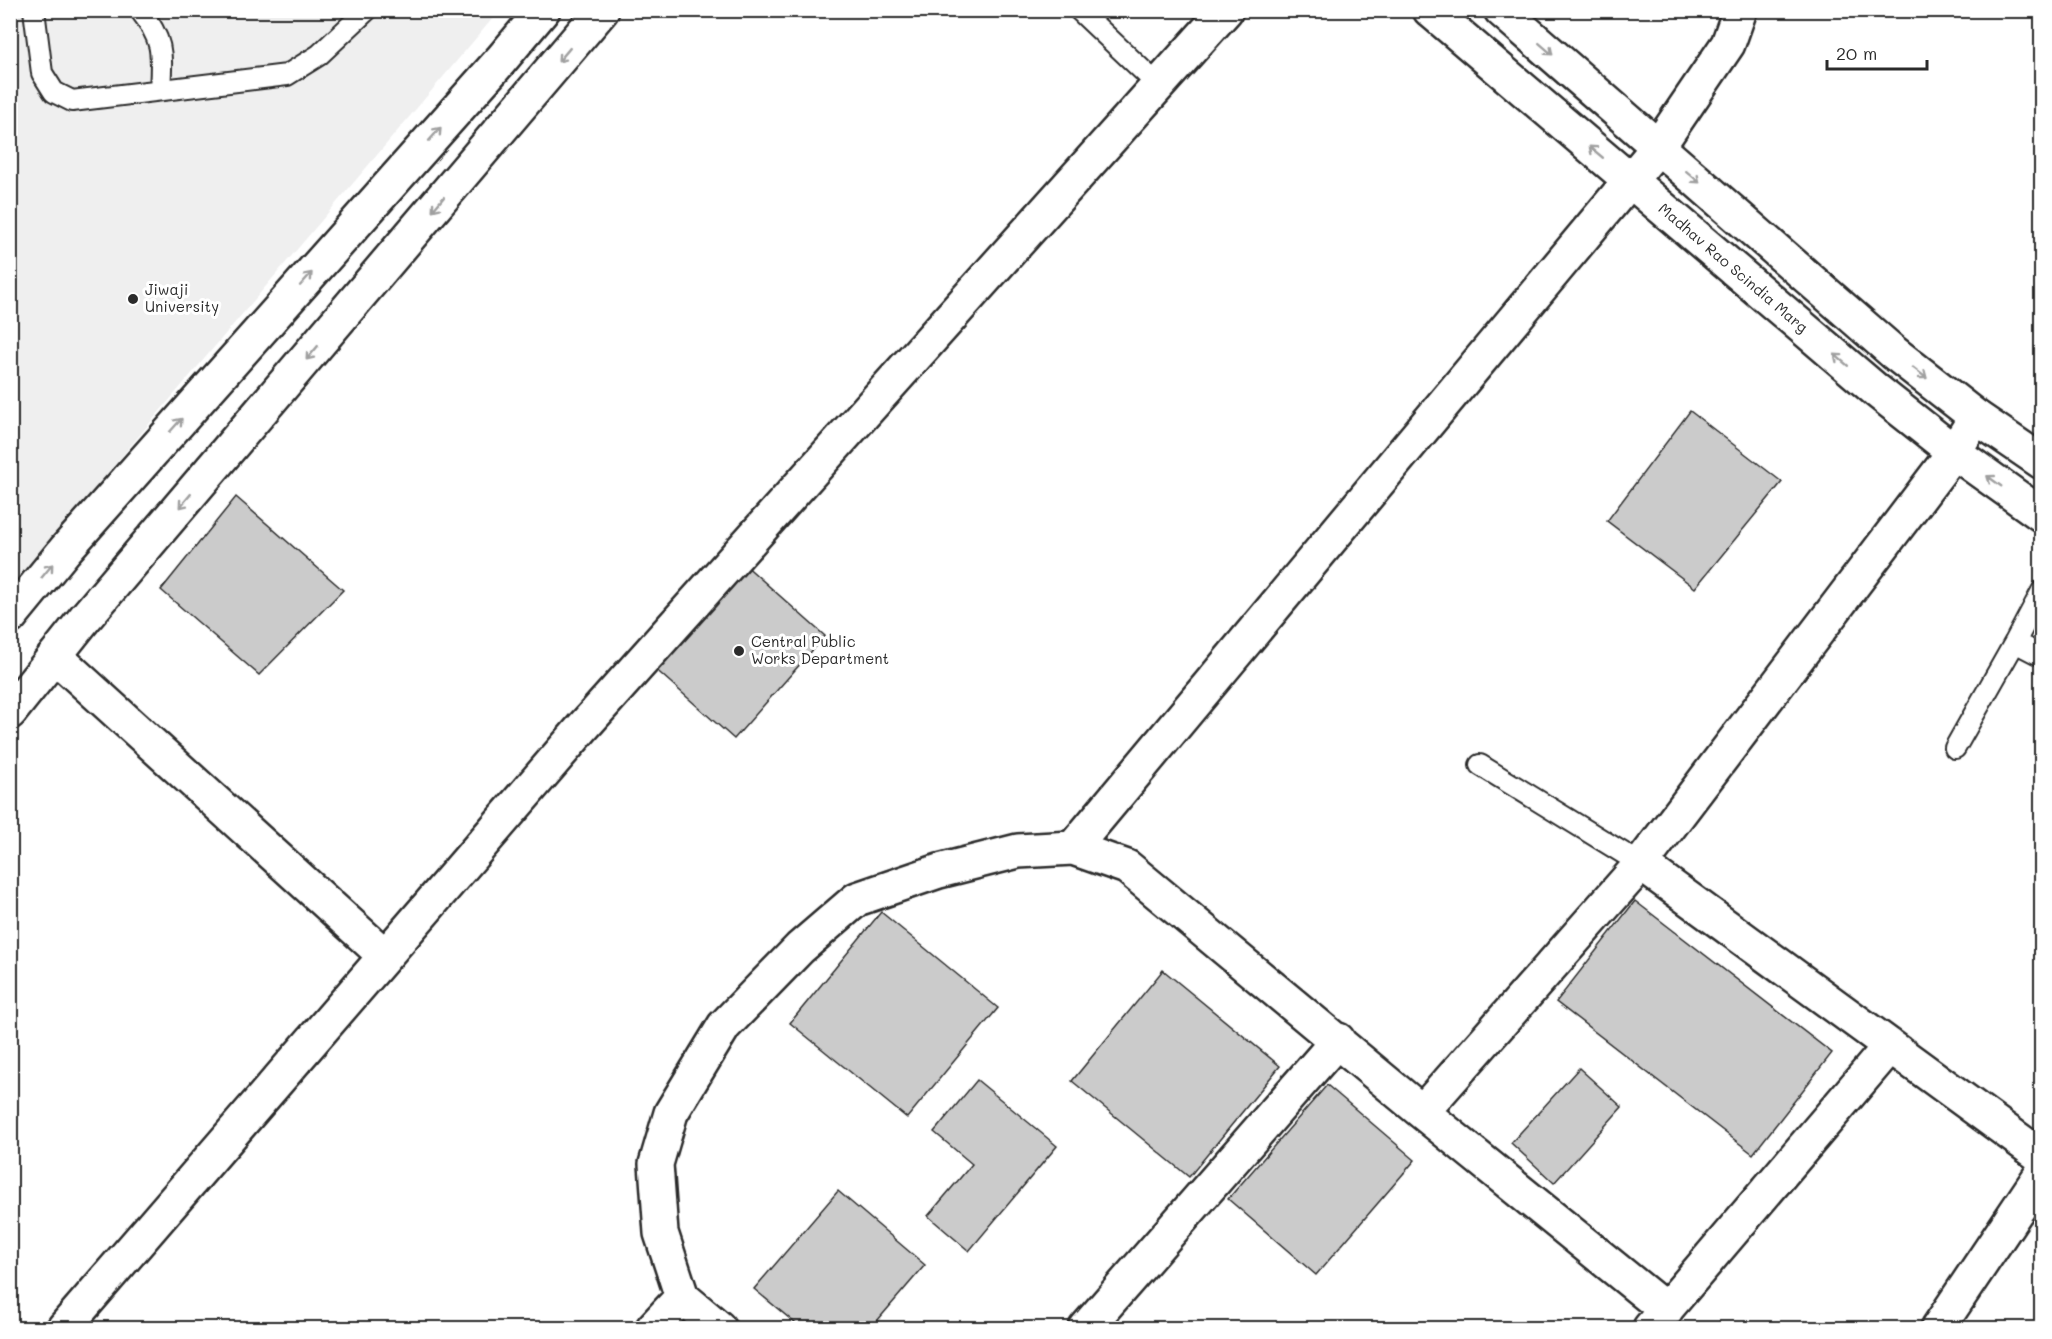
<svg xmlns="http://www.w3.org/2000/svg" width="2052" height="1339" font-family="Mali,sans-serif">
  <rect width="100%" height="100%" fill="#fff"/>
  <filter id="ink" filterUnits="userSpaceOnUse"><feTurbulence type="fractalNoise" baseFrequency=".0167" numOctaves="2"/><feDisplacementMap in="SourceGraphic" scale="12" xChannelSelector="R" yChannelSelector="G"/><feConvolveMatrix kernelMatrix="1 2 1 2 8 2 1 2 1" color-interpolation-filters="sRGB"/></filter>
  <g filter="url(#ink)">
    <path fill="#efefef" d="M11,11H499L11,587Z"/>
    <path fill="#cbcbcb" stroke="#2b2b2b" stroke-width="1.5" d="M1690,411L1782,482L1695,588L1607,521Z
      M236,497L343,590L259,675L161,590Z
      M743,563L825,636L734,739L652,666Z
      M1635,901L1832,1053L1753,1154L1556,1002Z
      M881,912L998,1008L907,1118L790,1023Z
      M1163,970L1280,1066L1189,1177L1072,1081Z
      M1579,1068L1622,1107L1554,1183L1511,1143Z
      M977,1080L1057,1146L969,1251L928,1216L972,1164L934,1132Z
      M1327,1085L1415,1160L1316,1275L1228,1199Z
      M838,1191L925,1265L871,1328H801L754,1289Z"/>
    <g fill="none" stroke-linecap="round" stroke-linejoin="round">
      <g stroke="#2b2b2b" stroke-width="24">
        <path id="lane" d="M34,10L42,73L54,92L72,101L287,75L319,55L367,10
          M140,10C164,41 162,53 160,90
          M1079,10L1158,85
          M2015,642L2042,656
          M1955,748L2015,642L2042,591
          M1480,765L1641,864"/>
      </g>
      <g stroke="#2b2b2b" stroke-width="38">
        <path id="street" d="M55,656L385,956
          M1073,848L1658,147L1728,44L1740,10
          M1641,864L2042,1157
          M1422,1112L1641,864L1954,452L1976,417
          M64,1328L583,727L1226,10
          M653,1328L682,1297
          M719,1328L682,1297L661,1233L656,1164L671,1113L724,1026L800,948L857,899L939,871L1018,851L1073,848L1127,867L1422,1112L1666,1310
          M1086,1328L1338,1040
          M1650,1328L1890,1046
          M1938,1328L2042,1173"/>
      </g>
      <g stroke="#2b2b2b" stroke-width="38">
        <path id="secondary" d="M10,617L65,550L501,60L543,10
          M10,712L85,618L602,10"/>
      </g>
      <g stroke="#2b2b2b" stroke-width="38">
        <g id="primary">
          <path id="s1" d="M1430,10L1877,391L1954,452L2042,515"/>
          <path d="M1501,10L1893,352L1976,417L2042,462"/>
        </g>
      </g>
      <use href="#lane" stroke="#fff" stroke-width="20"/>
      <use href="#street" stroke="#fff" stroke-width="33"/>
      <use href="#secondary" stroke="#fff" stroke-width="33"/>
      <use href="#primary" stroke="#fff" stroke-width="33"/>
    </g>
    <defs><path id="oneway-shaft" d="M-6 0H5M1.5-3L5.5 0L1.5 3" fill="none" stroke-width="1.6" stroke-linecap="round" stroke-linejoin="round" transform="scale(1.5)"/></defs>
    <g stroke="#a0a0a0">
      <use href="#oneway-shaft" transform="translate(1546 49) rotate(41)"/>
      <use href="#oneway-shaft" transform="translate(564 55) rotate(130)"/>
      <use href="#oneway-shaft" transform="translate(435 134) rotate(-48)"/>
      <use href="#oneway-shaft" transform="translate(1596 152) rotate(-140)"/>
      <use href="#oneway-shaft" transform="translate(1693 177) rotate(41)"/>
      <use href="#oneway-shaft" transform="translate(438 204) rotate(130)"/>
      <use href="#oneway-shaft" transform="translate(306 279) rotate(-48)"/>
      <use href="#oneway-shaft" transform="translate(312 353) rotate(130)"/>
      <use href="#oneway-shaft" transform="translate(1841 360) rotate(-140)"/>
      <use href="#oneway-shaft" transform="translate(1920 373) rotate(38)"/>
      <use href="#oneway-shaft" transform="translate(176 425) rotate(-48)"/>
      <use href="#oneway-shaft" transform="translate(1994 481) rotate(-144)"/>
      <use href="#oneway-shaft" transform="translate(185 501) rotate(130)"/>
      <use href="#oneway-shaft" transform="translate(47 571) rotate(-51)"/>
    </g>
  </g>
  <g fill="#2b2b2b" stroke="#fff" stroke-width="2">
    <circle cx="133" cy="299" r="6"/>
    <circle cx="739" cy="651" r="6"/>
  </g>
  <g text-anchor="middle" stroke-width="6" stroke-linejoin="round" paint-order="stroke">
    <g font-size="15" fill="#2b2b2b" stroke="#fff">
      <text dy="5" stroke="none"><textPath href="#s1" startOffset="398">Madhav Rao Scindia Marg</textPath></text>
    </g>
    <g font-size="15" fill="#2b2b2b" stroke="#fff" text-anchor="start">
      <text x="145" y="295">Jiwaji<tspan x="145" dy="17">University</tspan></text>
      <text x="751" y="647">Central Public<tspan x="751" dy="17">Works Department</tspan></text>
    </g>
  </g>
  <rect width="2052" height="1339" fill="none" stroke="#fff" stroke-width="36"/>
  <rect x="18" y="18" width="2016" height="1303" fill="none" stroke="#2b2b2b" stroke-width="2" filter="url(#ink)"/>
  <path d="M1827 60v9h100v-9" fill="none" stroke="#2b2b2b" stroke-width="3"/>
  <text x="1836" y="60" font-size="18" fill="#2b2b2b" stroke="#ffffff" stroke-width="4.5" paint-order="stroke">20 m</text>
</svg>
